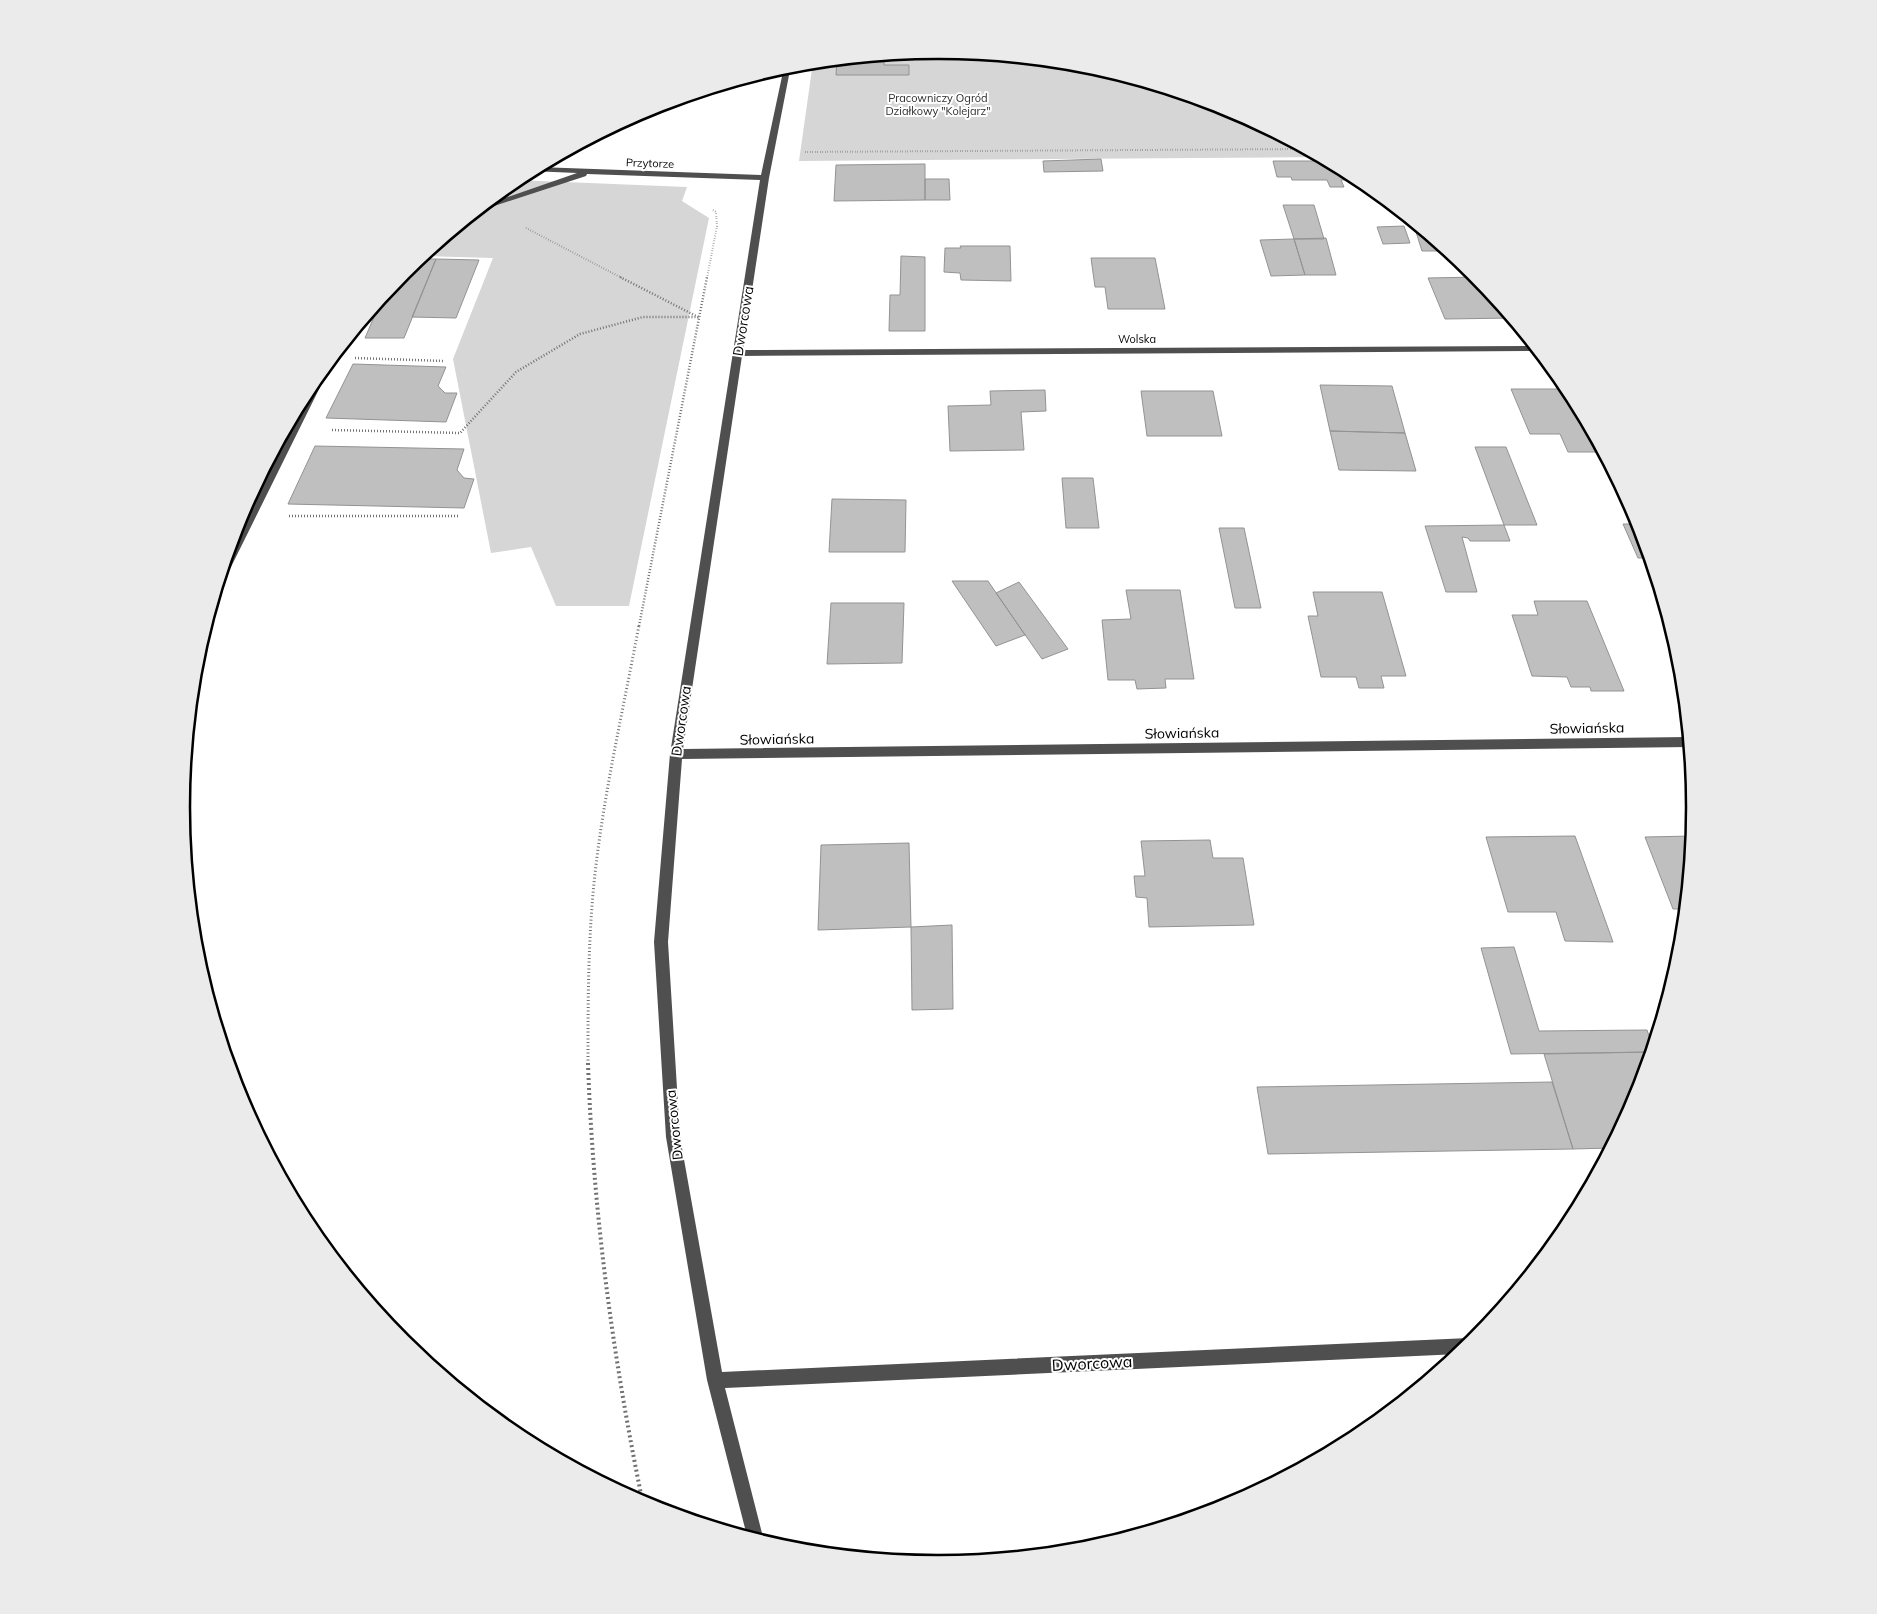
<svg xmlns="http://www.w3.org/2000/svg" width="1877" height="1614" font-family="Mulish,sans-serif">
  <rect width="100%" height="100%" fill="#fff"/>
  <path fill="#d6d6d6" d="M938,50L1086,65L1228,108L1321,157L799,161L813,62Z
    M515,180L687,187L682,201L709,218L629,606H556L531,547L491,553L453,359L493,258L423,256Z"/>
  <path fill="#bfbfbf" stroke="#939393" d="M884,55V65H909V75H836L837,60Z
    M1101,159L1103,171L1044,172L1043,161Z
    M1273,161H1327L1362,180H1341L1344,187H1330L1327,180H1292L1291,177H1277Z
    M925,164V200L834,201L836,165Z
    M925,179H949L950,200H925Z
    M1283,205H1314L1324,239H1294Z
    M1404,226L1410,243L1383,244L1377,227Z
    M1416,232H1425L1449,251H1422Z
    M1326,238L1336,275H1305L1294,239Z
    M1294,239L1305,275L1271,276L1260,240Z
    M960,246H1010L1011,281L961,280L960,273L944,272L945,248H961Z
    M901,256L925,257V331H889L890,295H900Z
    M1091,258H1155L1165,309H1108L1105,287H1095Z
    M418,259H436L404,338H365L383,296L403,272Z
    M436,259L479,260L456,318L412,317Z
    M1478,277L1512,318L1445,319L1428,278Z
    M353,364L446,367L438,386L445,393H457L446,422L326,418Z
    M1320,385L1392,386L1405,433L1330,431Z
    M1511,389H1569L1603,452H1568L1560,434H1530Z
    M1045,390L1046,411L1021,412L1024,450L950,451L948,406L991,405L990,391Z
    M1141,391H1213L1222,436H1147Z
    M1330,431L1405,433L1416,471L1339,470Z
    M315,446L464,449L457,470L464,478L474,479L464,508L288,504Z
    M1475,447H1506L1537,525H1504Z
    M1062,478H1093L1099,528H1066Z
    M832,499L906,500L905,552H829Z
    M1623,524H1640L1650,558H1638Z
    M1504,525L1510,541H1470L1468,538L1462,537L1477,592H1446L1425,526Z
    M1219,528H1244L1261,608H1235Z
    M952,581H988L1025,635L996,646Z
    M1019,582L1068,649L1042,659L996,593Z
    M1126,590H1180L1194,679H1165L1166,688L1137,689L1135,680H1108L1102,620L1131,619Z
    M1313,592H1382L1406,676H1381L1384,688H1359L1356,677H1321L1308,616H1318Z
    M1534,601H1587L1624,691H1591L1590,687H1571L1567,677L1532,676L1512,615H1538Z
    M831,603H904L902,663L827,664Z
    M1575,836L1613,942L1565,941L1556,912H1508L1486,837Z
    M1693,836L1685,909H1673L1645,837Z
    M1210,840L1213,858H1243L1254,925L1149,927L1147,898L1136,897L1134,876H1145L1141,841Z
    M909,843L911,927L818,930L821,845Z
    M952,925L953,1009L912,1010L911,927Z
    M1514,947L1539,1031L1647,1030L1653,1047L1651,1052L1511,1054L1481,948Z
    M1651,1052L1638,1097L1610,1148L1573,1149L1544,1054Z
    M1552,1082L1573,1149L1268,1154L1257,1087Z"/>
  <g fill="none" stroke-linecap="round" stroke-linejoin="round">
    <path stroke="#717171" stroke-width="2" stroke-dasharray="0.5 2" stroke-linecap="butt" d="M805,152L1306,149
      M526,228L622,278
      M707,278L717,226L716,212L713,210"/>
    <path stroke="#717171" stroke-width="2.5" stroke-dasharray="1 2" stroke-linecap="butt" d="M620,277L698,317
      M355,358L445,361
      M332,430L460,433L516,372L580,334L643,317H699
      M289,516H458
      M639,626L707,277"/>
    <path stroke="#717171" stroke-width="3" stroke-dasharray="1 2.5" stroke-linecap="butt" d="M588,1064C588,1004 588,943 594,883C603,796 623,711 639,625"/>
    <path stroke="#717171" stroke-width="4" stroke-dasharray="2 3" stroke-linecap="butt" d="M588,1063C593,1212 613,1358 643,1504"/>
    <path fill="#4f4f4f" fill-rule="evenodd" d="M791,65L769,178L743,350L1535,346L1539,351L742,356L683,749L1689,737L1690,747L682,759L668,942L680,1137L722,1372L1469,1338L1475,1341L1459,1354L725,1388L764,1541L747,1536L707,1380L666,1137L654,942L670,754L760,180L587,174L586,176L476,212L485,205L577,173L530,171L538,167L761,175L784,67Z
      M326,366L329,369L227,575L226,578L221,579L230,549L313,382Z"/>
  </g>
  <g text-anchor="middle" stroke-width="4" stroke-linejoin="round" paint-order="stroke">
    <g font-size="11" fill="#2d2d2d" stroke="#fff">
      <text x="938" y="102">Pracowniczy Ogród<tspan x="938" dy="13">Działkowy "Kolejarz"</tspan></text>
    </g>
    <g font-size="11" fill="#000" stroke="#fff">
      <text transform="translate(650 163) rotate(2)" y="4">Przytorze</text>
      <text x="1137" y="343">Wolska</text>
    </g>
    <g font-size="14" fill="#000" stroke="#fff">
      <text transform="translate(743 321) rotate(-81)" y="5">Dworcowa</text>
      <text transform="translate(681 721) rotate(-82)" y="5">Dworcowa</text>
      <text transform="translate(1587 728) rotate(-1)" y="5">Słowiańska</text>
      <text transform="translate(1182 733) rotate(-1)" y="5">Słowiańska</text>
      <text transform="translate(777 739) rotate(-1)" y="5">Słowiańska</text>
      <text transform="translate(674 1125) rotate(-96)" y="5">Dworcowa</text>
    </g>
    <g font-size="16" fill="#000" stroke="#fff">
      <text transform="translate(1092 1363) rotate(-3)" y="6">Dworcowa</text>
    </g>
  </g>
  <path d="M0 0H1877V1614H0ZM190 807a748 748 0 1 1 1496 0a748 748 0 1 1-1496 0Z" fill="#ebebeb" fill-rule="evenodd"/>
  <path fill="none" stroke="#000" stroke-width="2.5" d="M190 807a748 748 0 1 1 1496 0a748 748 0 1 1-1496 0Z"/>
</svg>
